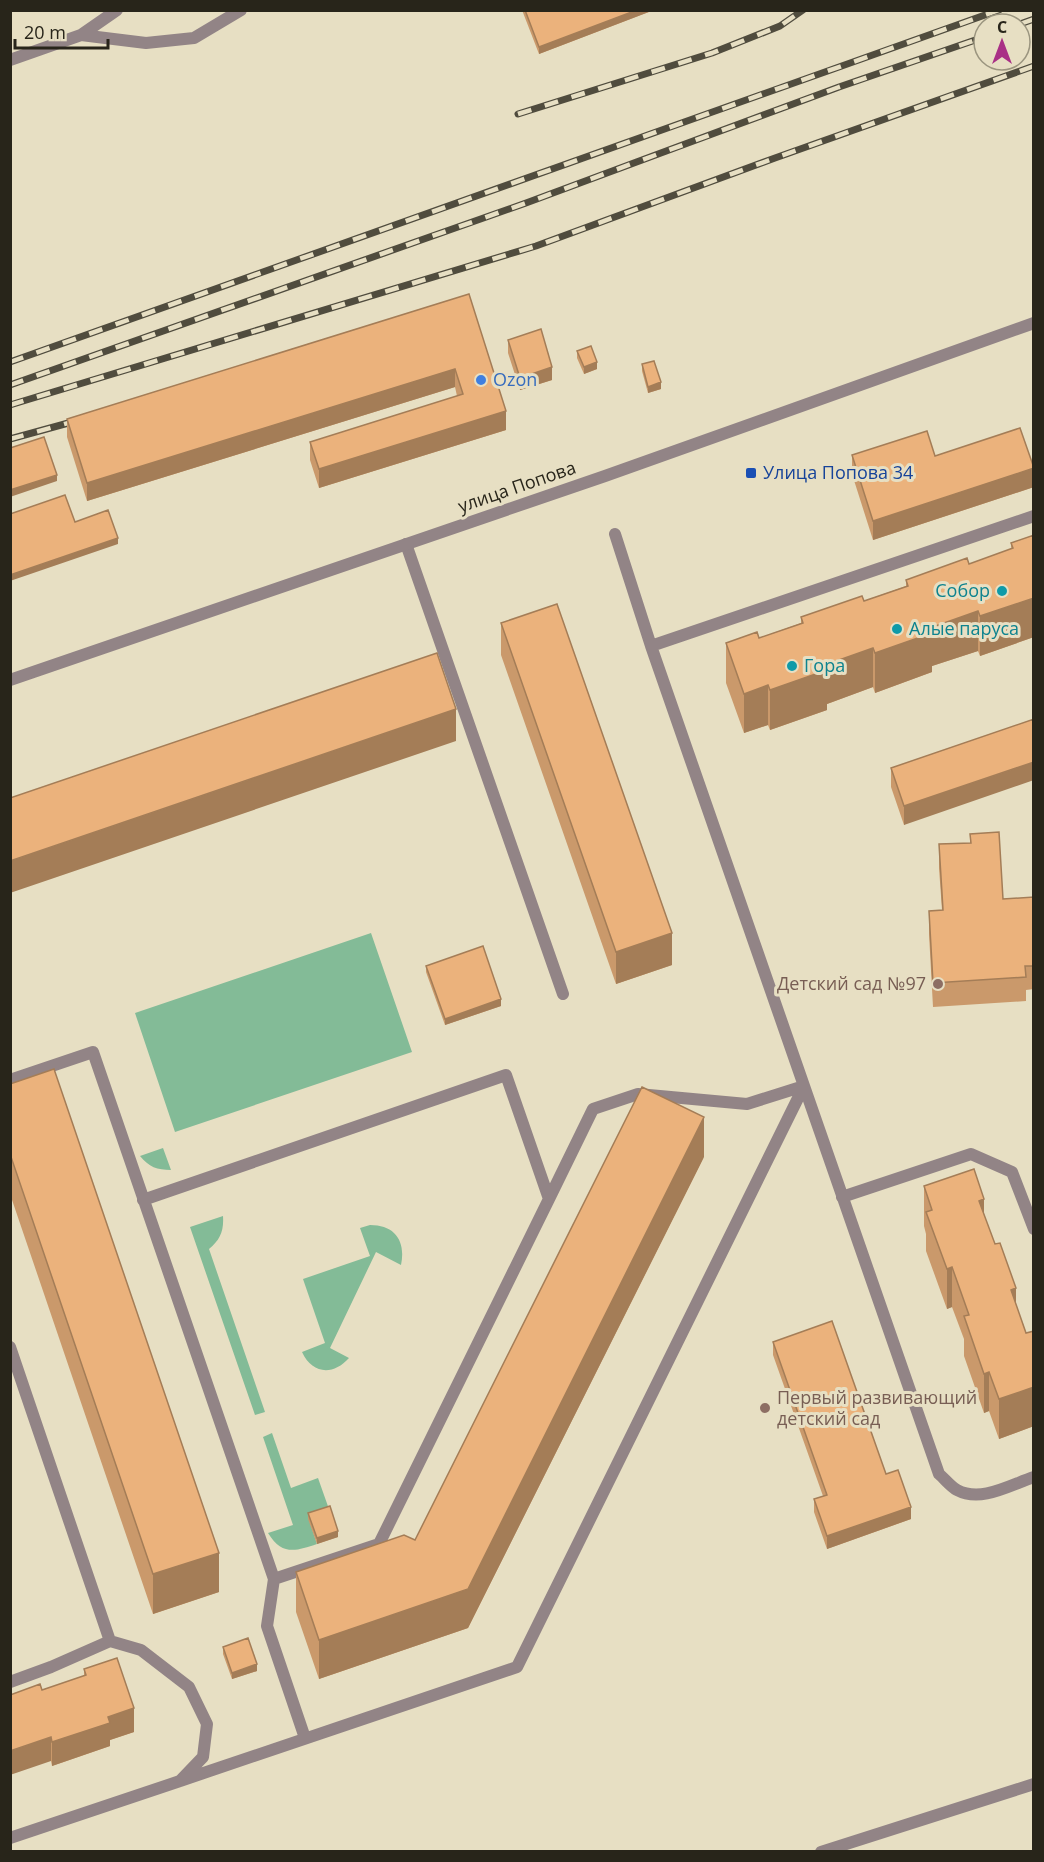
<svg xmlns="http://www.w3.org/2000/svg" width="1044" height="1862" font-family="'Open Sans',sans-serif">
  <rect width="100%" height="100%" fill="#e7dfc3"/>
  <path fill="#83bb97" d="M371,933L412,1052L175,1132L135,1013Z
    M163,1148L171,1170C157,1170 149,1167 140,1156Z
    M223,1216C224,1231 220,1240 209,1249L265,1412L255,1415L190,1227Z
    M370,1225C395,1225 406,1241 401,1265L376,1252L330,1348L349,1358C333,1376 312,1374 302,1352L325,1343L303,1279L370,1256L360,1228Z
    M272,1433L291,1488L318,1478L330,1512L309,1520L317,1544C296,1551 282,1556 268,1533L293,1525L263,1437Z"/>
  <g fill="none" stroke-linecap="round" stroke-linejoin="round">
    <path stroke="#928486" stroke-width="12" d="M81,35L117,10
      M10,60L81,35L146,43L194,38L241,10
      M615,534L651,646L1034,516
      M406,544L563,994
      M651,646L939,1474C945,1479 950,1486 957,1490C981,1503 1010,1485 1034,1477
      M10,1080L93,1052L274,1579L267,1626L305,1738
      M842,1197L971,1154L1012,1172L1034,1229
      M549,1199L593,1109L638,1094L747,1104L804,1086
      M143,1200L506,1075L549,1199L379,1544L274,1579
      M10,1347L110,1641L51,1667L10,1682
      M180,1781L517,1667L804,1086
      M10,1838L180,1781L203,1757L207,1724L189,1687L141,1650L110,1641
      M821,1852L1034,1784"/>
    <path stroke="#928486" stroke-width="12" d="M10,680L605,476L1034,323"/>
    <g stroke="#504c3e" stroke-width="7">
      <path id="rail" d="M1020,24L1034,19
        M518,114L712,53L780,26L803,10
        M10,362L999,10
        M10,385L526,203L839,87L984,37
        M10,405L536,246L775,158L1034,66
        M10,439L83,419"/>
    </g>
    <use href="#rail" stroke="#e7dfc3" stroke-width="4.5" stroke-dasharray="14" stroke-linecap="butt"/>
  </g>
  <path fill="#ca996b" d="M522,10H654L539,54Z
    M469,294L506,430L319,488L310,460V442L457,396L455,387L87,501L67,437V419Z
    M508,340L552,380L520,390L508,353Z
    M577,351L597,369L584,374L577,358Z
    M642,364L661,389L648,393L642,371Z
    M852,455L935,456L1034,468V487L873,540L852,474Z
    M1034,535V637L980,656L978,651L932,666V672L875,693L873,687L827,704V710L770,730L768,725L744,733L726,683V643L759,638L801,623V617L864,601L906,586V580L969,564L1011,549V543Z
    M501,623L672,965L616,984L501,655Z
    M1034,719L904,825L891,787V768Z
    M970,834L1003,899L1034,897V989L1026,990V1001L933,1007L929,934V911L942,910L939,868V844L970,843Z
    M426,966L501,1006L445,1025L426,972Z
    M10,1084L219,1592L153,1614L10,1194Z
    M704,1157L468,1628L319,1679L296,1612V1572L415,1540Z
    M924,1186L984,1216L1026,1333L1034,1331V1426L999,1439L989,1411L984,1413L964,1356V1339L952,1307L947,1309L926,1251V1234L924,1226Z
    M773,1342L886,1474L911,1519L827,1549L814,1512V1499L823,1496L773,1355Z
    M308,1513L338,1537L317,1544L308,1519Z
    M223,1647L257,1671L232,1679L223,1654Z
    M84,1669L134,1732L110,1740V1746L52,1766L51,1761L42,1690L84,1676Z"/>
  <path fill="#a47d57" d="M637,10H654L539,54V47Z
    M597,362V369L584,374V367Z
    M552,367V380L520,390V378Z
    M455,369V387L87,501V483Z
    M661,382V389L648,393V387Z
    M506,411V430L319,488V469Z
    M1034,468V487L873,540V521Z
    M57,475V481L10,497V490Z
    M118,538V544L10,581V575Z
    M1034,598V637L980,656V616Z
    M978,611V651L932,666V672L875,693V653L930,628Z
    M873,648V687L827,704V710L770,730V690L825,665Z
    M768,685V725L744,733V694Z
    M456,709V741L10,893V861Z
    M1034,762V780L904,825V806Z
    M672,933V965L616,984V952Z
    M501,999V1006L445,1025V1019Z
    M704,1117V1157L468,1628L319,1679V1640L468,1589Z
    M984,1199V1239L979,1201Z
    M952,1267V1307L947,1309V1269Z
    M1016,1288V1328L1011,1290Z
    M989,1372V1411L984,1413V1374Z
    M1034,1387V1426L999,1439V1399Z
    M911,1507V1519L827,1549V1536Z
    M338,1531V1537L317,1544V1538Z
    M219,1553V1592L153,1614V1574Z
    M257,1664V1671L232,1679V1673Z
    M134,1708V1732L110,1740V1746L52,1766V1742L108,1717Z
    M51,1737V1761L10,1775V1751Z"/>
  <path fill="#ebb27c" stroke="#a47d57" stroke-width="1.5" d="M525,10H637L539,47Z
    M469,294L506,411L319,469L310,442L463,394L455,369L87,483L67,419Z
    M541,329L552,367L520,378L508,340Z
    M591,346L597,362L584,367L577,351Z
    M654,361L661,382L648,387L642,364Z
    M1020,428L1034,468L873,521L852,455L927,431L935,456Z
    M44,437L57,475L10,490V448Z
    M65,495L75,522L108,510L118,538L10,575V514Z
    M1034,535V598L980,616L978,611L930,628L932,633L875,653L873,648L825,665L827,670L770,690L768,685L744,694L726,643L757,632L759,638L803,623L801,617L862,596L864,601L908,586L906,580L967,558L969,564L1013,548L1011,543Z
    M557,604L672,933L616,952L501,623Z
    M437,653L456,709L10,861V798Z
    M1034,719V762L904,806L891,768Z
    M999,832L1003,899L1034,897V966H1025L1026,977L933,983L929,911L943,910L939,844L971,843L970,834Z
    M483,946L501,999L445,1019L426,966Z
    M54,1069L219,1553L153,1574L10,1154V1084Z
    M642,1087L704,1117L468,1589L319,1640L296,1572L404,1535L415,1540Z
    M974,1169L984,1199L979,1201L995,1244L1000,1243L1016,1288L1011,1290L1026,1333L1034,1331V1387L999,1399L989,1372L984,1374L964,1316L969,1315L952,1267L947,1269L926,1212L932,1210L924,1186Z
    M832,1321L886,1474L898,1470L911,1507L827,1536L814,1499L827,1495L773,1342Z
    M330,1506L338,1531L317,1538L308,1513Z
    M248,1638L257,1664L232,1673L223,1647Z
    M117,1658L134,1708L108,1717L110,1723L52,1742L51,1737L10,1751V1695L40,1684L42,1690L86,1675L84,1669Z"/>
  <circle fill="#3f7fe0" stroke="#e7dfc3" stroke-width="2" cx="481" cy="380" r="6"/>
  <rect fill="#1a4fb4" stroke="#e7dfc3" stroke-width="2" x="745" y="467" width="12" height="12" rx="3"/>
  <g fill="#0f9aa8" stroke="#e7dfc3" stroke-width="2">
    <circle cx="1002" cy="591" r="6"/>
    <circle cx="897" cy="629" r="6"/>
    <circle cx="792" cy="666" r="6"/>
  </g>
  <g fill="#8d6e63" stroke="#e7dfc3" stroke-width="2">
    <circle cx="938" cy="984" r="6"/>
    <circle cx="765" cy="1408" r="6"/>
  </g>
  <g text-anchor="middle" stroke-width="6" stroke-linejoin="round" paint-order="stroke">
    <g font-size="18" fill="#366cbe" stroke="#e7dfc3" text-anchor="start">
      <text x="493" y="386">Ozon</text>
    </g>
    <g font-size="18" fill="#164399" stroke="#e7dfc3" text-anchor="start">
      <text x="763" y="479">Улица Попова 34</text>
    </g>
    <g font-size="18" fill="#28251a" stroke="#e7dfc3">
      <text transform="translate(517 487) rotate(-19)" y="6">улица Попова</text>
    </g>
    <g font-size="18" fill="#0d838f" stroke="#e7dfc3" text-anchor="start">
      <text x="990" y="597" text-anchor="end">Собор</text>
      <text x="909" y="635">Алые паруса</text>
      <text x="804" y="672">Гора</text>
    </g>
    <g font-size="18" fill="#785e54" stroke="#e7dfc3" text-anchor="end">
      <text x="926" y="990">Детский сад №97</text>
      <text x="777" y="1404" text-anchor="start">Первый развивающий<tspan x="777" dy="21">детский сад</tspan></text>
    </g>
  </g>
  <rect width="1044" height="1862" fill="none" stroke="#28251a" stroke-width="24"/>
  <g transform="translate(1002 42)"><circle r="28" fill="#e7dfc3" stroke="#9b957f" stroke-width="1.5"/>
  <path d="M0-4.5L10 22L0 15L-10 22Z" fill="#a93086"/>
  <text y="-9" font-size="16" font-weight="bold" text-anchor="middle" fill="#28251a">С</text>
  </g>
  <path d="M15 39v9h93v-9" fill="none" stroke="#28251a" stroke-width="3"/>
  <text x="24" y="39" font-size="18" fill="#28251a" stroke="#e7dfc3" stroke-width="4.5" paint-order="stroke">20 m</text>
</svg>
